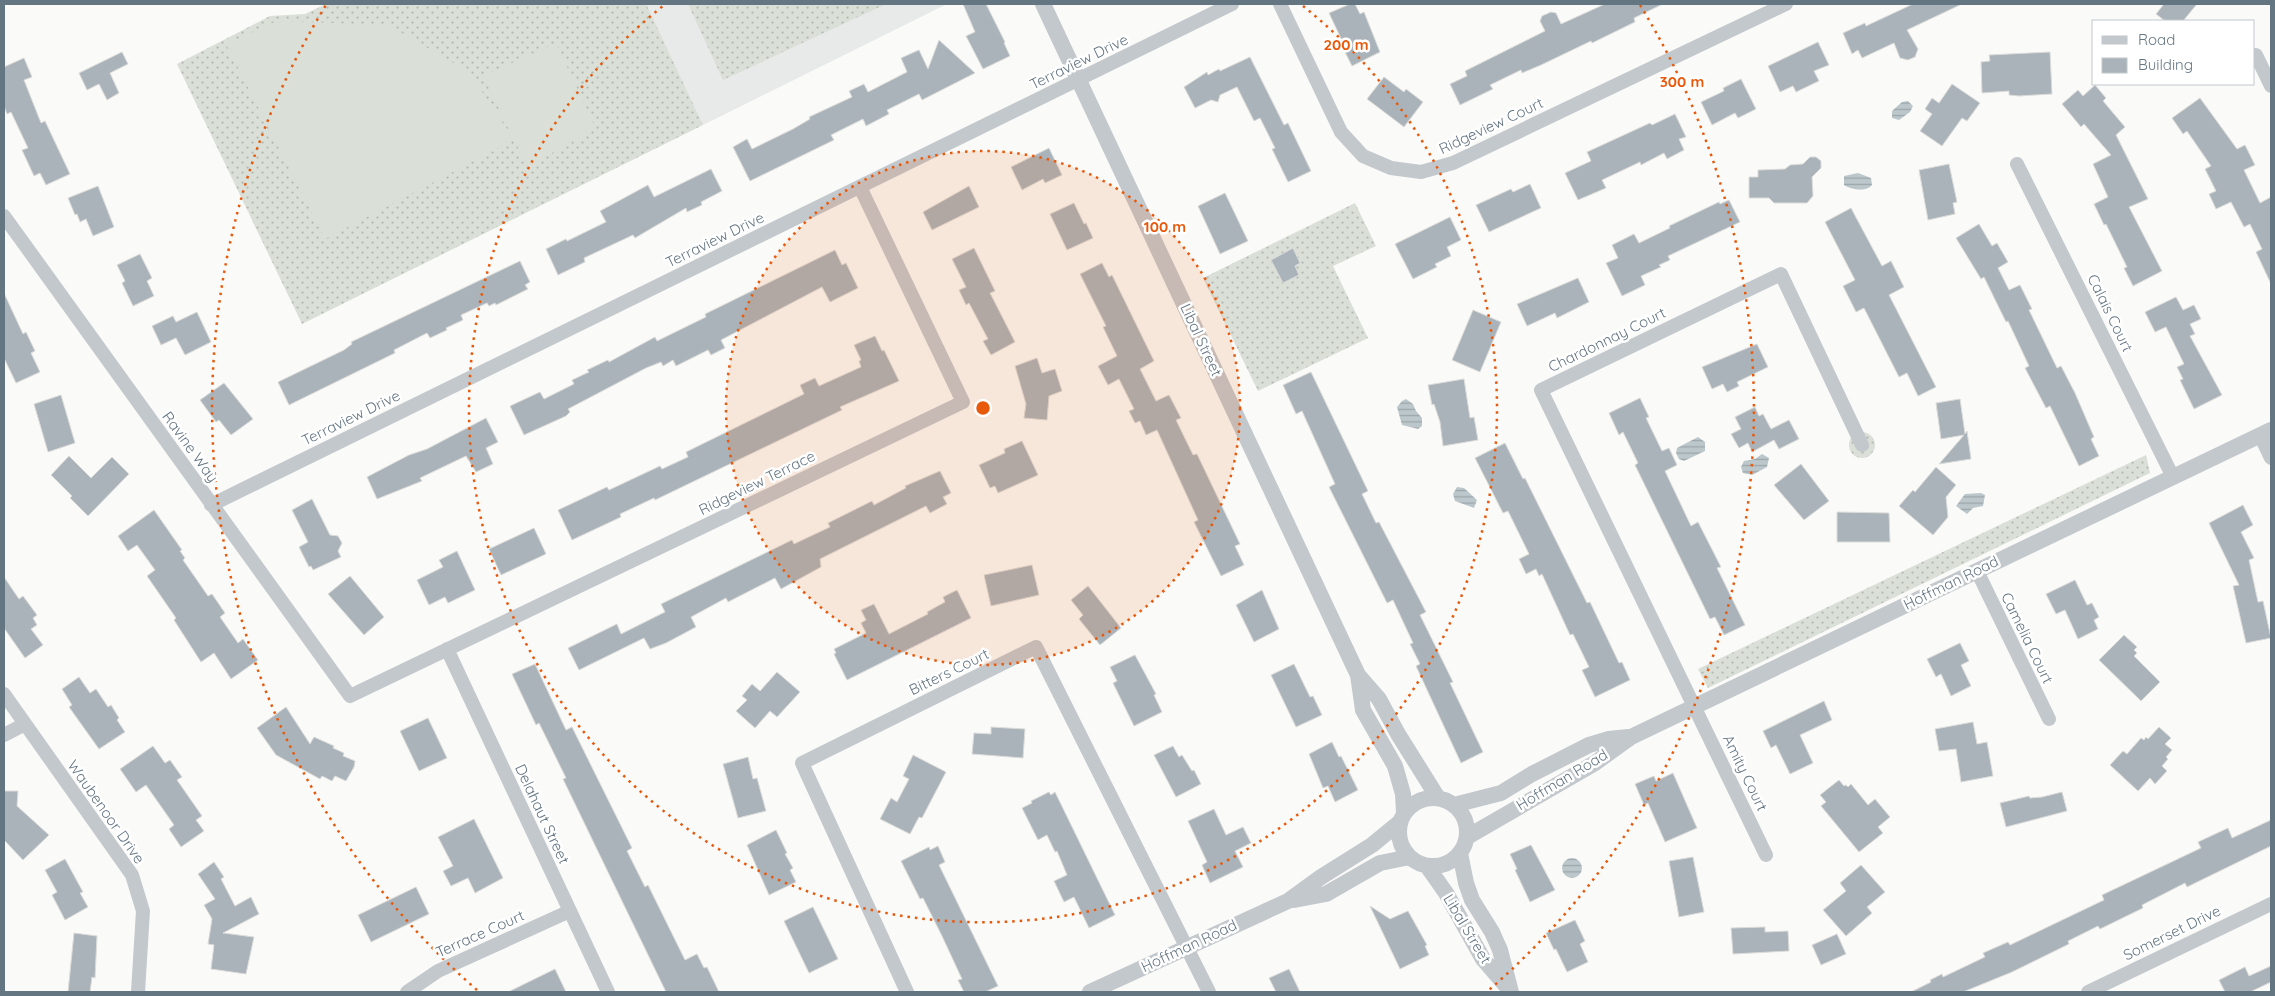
<svg xmlns="http://www.w3.org/2000/svg" width="2275" height="996" font-family="Quicksand,sans-serif">
  <defs>
    <pattern id="grass-dots" width="8" height="8" patternUnits="userSpaceOnUse" patternTransform="scale(1.25)"><rect width="8" height="8" fill="#dadfd7"/><path d="M2 2h.1M6 6h.1" fill="none" stroke="#b4b9b4" stroke-width="1.8" stroke-linecap="round"/></pattern>
    <pattern id="water-rules" width="6" height="5" patternUnits="userSpaceOnUse" patternTransform="scale(1.25)"><rect width="6" height="5" fill="#bbc7cb"/><path d="M0 2.5h6" fill="none" stroke="#9ca6aa"/></pattern>
  </defs>
  <rect width="100%" height="100%" fill="#fafaf8"/>
  <path fill="#e8e9e9" d="M645,4H947L703,125Z"/>
  <path fill="url(#grass-dots)" d="M326,4H646L703,125L302,324L177,64L270,16L305,14Z
    M688,4H886L723,80Z
    M1355,203L1376,246L1333,266L1368,338L1258,391L1203,278Z
    M1849 445a13 13 0 1 1 26 0a13 13 0 1 1-26 0Z
    M2146,455L2150,473L1708,688L1698,669Z"/>
  <path fill="#dadfd7" d="M277,21L388,25L469,72L514,140L483,76L556,43L596,129L528,166L514,140L325,239L226,44Z"/>
  <path fill="url(#water-rules)" d="M1908,101L1913,106L1910,112L1899,120L1892,118V111L1902,102Z
    M1858,173L1871,178L1872,185C1867,192 1851,190 1844,185V176Z
    M1406,399L1413,404L1416,411L1422,418V426L1418,429L1402,425L1397,407L1402,401Z
    M1698,437L1705,442V451L1684,461L1679,459L1676,453L1677,448Z
    M1762,454L1769,458L1767,467L1752,475L1743,473L1741,467L1744,461L1755,459Z
    M1457,487L1464,488L1477,500L1474,508L1455,501L1453,494Z
    M1981,493L1985,495L1983,506L1973,508L1967,514L1956,506L1965,494Z
    M1562 868a10 10 0 1 1 20 0a10 10 0 1 1-20 0Z"/>
  <path fill="#aab3b9" stroke="#dcdcda" d="M963,4H986L1005,42L1004,43L1010,56L983,69L966,36L975,32Z
    M1350,4H1355L1360,14L1364,12L1380,52L1352,66L1343,48L1345,47L1329,13Z
    M1605,4H1663L1634,18L1635,22L1592,43L1591,41L1541,65L1522,73L1521,70L1490,85L1493,89L1460,105L1450,84L1467,76L1465,71L1545,31L1540,21L1542,16L1551,12L1556,13L1561,24Z
    M1913,4H1962L1907,30L1918,49L1915,57L1908,60L1900,58L1894,43L1862,58L1858,50L1852,54L1843,33L1865,23L1866,26Z
    M2164,4H2197L2183,21H2165L2156,14Z
    M939,40L975,73L922,100L919,94L887,110L889,114L866,126L863,119L831,135L834,140L750,181L733,147L747,139L752,149L793,129L810,119L809,117L852,97L849,91L864,84L868,92L907,72L901,58L919,50L928,69Z
    M1818,42L1829,65L1814,71L1819,81L1796,92L1793,86L1780,92L1768,66Z
    M122,52L128,64L110,73L119,93L107,100L99,84L87,90L79,73Z
    M2050,52L2052,94L2019,96L2009,95V91L1982,93L1981,62L1990,61L1989,55Z
    M1250,57L1284,125L1288,123L1311,171L1288,182L1272,149L1275,148L1260,118L1254,121L1237,87L1220,95L1218,102L1211,100L1195,108L1184,87L1207,72L1208,75L1219,69L1220,71Z
    M24,58L32,77L24,80L41,123L45,121L70,174L46,185L40,173L34,176L22,150L28,148L11,112L7,114L4,106V67Z
    M1384,77L1404,92L1406,89L1423,102L1404,127L1367,99Z
    M1741,79L1756,109L1738,118L1735,113L1712,125L1701,102L1724,91L1723,88Z
    M1952,84L1980,103L1967,121L1962,118L1942,146L1920,131L1932,114L1925,109L1932,98L1939,103Z
    M2095,85L2106,98L2103,101L2125,127L2116,135L2148,199L2129,207L2162,271L2133,286L2124,268L2127,267L2106,224L2104,225L2094,204L2108,197L2093,164L2111,155L2084,124L2081,127L2062,104L2078,90L2083,96Z
    M2200,98L2237,149L2245,145L2255,165L2244,170L2260,203L2271,197V284L2256,252L2262,249L2250,224L2244,227L2231,202L2216,209L2209,194L2216,191L2205,169L2211,166L2187,131L2183,134L2172,118Z
    M1675,114L1686,137L1679,139L1684,150L1667,159L1664,153L1641,165L1640,162L1602,180L1606,188L1578,200L1565,173L1591,161L1587,152L1650,123L1652,125Z
    M1049,148L1062,175L1045,183L1043,179L1022,190L1011,167Z
    M1810,157H1816L1821,161V168L1812,177L1813,196L1807,203H1774L1769,198H1749V177H1758V170L1785,169L1790,165L1803,164Z
    M1949,164L1957,202L1953,203L1955,214L1928,220L1919,170Z
    M711,169L722,191L701,202L702,205L687,212L686,208L635,238L633,235L584,258L585,262L558,275L546,249L566,239L567,241L606,222L600,211L648,185L654,197Z
    M1530,184L1541,208L1489,232L1476,205L1511,189L1513,192Z
    M98,186L114,227L93,236L86,219L80,222L77,214L75,215L68,198Z
    M969,186L979,207L932,230L923,212Z
    M1225,193L1248,241L1220,254L1198,206Z
    M1729,200L1740,222L1668,256L1670,260L1659,265L1661,267L1641,276L1645,285L1622,296L1606,263L1618,258L1612,245L1634,234L1639,243L1670,228L1669,226L1719,202L1720,204Z
    M1074,203L1084,224L1086,223L1093,238L1067,250L1050,214Z
    M1851,208L1882,266L1891,261L1904,287L1889,295L1936,387L1918,396L1907,373L1899,377L1864,308L1856,312L1843,286L1855,280L1825,222Z
    M1450,217L1461,240L1447,247L1451,256L1435,264L1437,267L1413,279L1395,244Z
    M1979,224L1992,246L1997,243L2008,262L1998,268L2009,290L2020,285L2032,309L2029,310L2057,368L2061,366L2075,393L2094,437L2091,439L2099,456L2079,466L2050,406L2046,408L2025,368L2029,366L2008,321L2006,322L1984,277L1981,279L1956,238Z
    M974,248L995,291L990,293L1015,342L991,355L983,341L988,339L969,303L966,305L959,290L966,287L952,259Z
    M1293,248L1300,263L1295,266L1299,275L1283,283L1271,260Z
    M835,250L842,265L846,263L858,288L830,302L822,287L721,340L725,348L711,355L708,350L676,366L673,360L663,366L661,362L646,368L568,409L570,412L566,416L524,435L510,406L540,392L544,399L574,384L572,380L589,372L587,370L608,360L609,362L655,337L657,341L706,317L705,314Z
    M140,254L152,278L147,281L154,296L133,306L122,283L125,281L117,265Z
    M520,261L530,282L525,285L528,289L496,305L495,303L489,306L487,303L461,315L463,320L446,328L447,330L430,338L427,333L394,350L395,353L289,405L278,382L344,350L352,344L351,342Z
    M1102,263L1109,277L1112,275L1154,361L1140,369L1156,401L1169,395L1181,418L1176,420L1193,455L1197,454L1240,544L1235,546L1244,565L1221,576L1194,522L1198,520L1157,430L1146,435L1140,421L1135,423L1129,411L1134,409L1119,379L1108,385L1098,366L1117,356L1103,327L1106,326L1080,274Z
    M1578,278L1589,302L1557,318L1555,313L1527,326L1517,304Z
    M4,293L23,334L26,332L35,351L31,353L40,372L16,383L4,358Z
    M2176,297L2183,310L2194,305L2201,319L2190,324L2195,334L2190,336L2222,395L2194,409L2180,380L2183,379L2177,367L2184,364L2166,327L2155,332L2145,312Z
    M1473,310L1501,322L1480,372L1452,360Z
    M197,312L211,342L185,355L176,338L161,345L152,326L173,316L176,322Z
    M875,336L882,351L884,350L899,381L840,407L842,410L655,500L654,498L620,514L621,517L572,540L558,510L607,487L609,490L660,466L662,469L688,457L686,452L804,394L800,385L815,378L819,386L861,367L859,361L861,360L854,345Z
    M1757,344L1768,367L1737,382L1739,386L1727,392L1723,384L1712,389L1702,367Z
    M1037,358L1042,373L1055,369L1062,391L1049,396L1047,420L1024,418L1026,404L1015,366Z
    M1311,372L1368,491L1362,494L1376,523L1379,522L1426,612L1420,615L1453,682L1450,683L1483,752L1461,763L1416,666L1420,664L1410,644L1413,643L1393,600L1387,603L1329,487L1335,484L1302,411L1296,414L1283,385Z
    M1464,379L1470,418L1474,417L1478,440L1443,446L1440,422L1434,404L1432,405L1428,385Z
    M224,383L253,419L231,435L219,420L216,422L200,400Z
    M61,395L75,443L48,452L34,404Z
    M1640,398L1649,417L1646,418L1662,451L1669,448L1677,465L1665,471L1691,526L1698,522L1721,567L1717,568L1745,625L1724,635L1715,617L1710,619L1635,465L1638,463L1623,432L1619,435L1609,413Z
    M1960,399L1965,434L1967,431L1971,459L1939,464L1964,435L1941,439L1936,403Z
    M1755,407L1759,416L1763,414L1771,429L1789,420L1799,439L1779,449L1774,440L1752,452L1748,443L1739,448L1731,434L1741,429L1735,417Z
    M486,418L498,442L486,448L493,464L476,472L466,456L420,478L422,481L377,499L367,477L409,455L427,449Z
    M1022,441L1038,475L998,493L995,486L990,488L979,465L1005,453L1004,449Z
    M1505,443L1523,479L1525,478L1587,603L1590,602L1619,663L1622,662L1630,680L1595,697L1582,670L1589,667L1573,634L1570,635L1542,574L1539,576L1536,569L1526,574L1519,559L1529,554L1508,511L1503,513L1475,458Z
    M69,456L91,478L112,457L129,474L88,516L70,498L72,496L51,475Z
    M1801,464L1829,501L1804,520L1774,485Z
    M1936,467L1956,485L1946,497L1948,517L1933,535L1899,506L1913,490L1915,492Z
    M940,471L951,493L943,497L947,504L930,513L926,506L820,559L821,567L781,589L775,578L728,602L726,598L691,617L696,627L666,643L650,649L644,638L579,670L568,648L617,624L621,634L665,612L661,604L792,540L794,544L830,527L828,523L872,501L874,505L906,488L905,486Z
    M312,499L330,535L338,536L342,543L338,551L341,557L313,570L311,566L309,567L299,547L308,542L292,510Z
    M2243,505L2253,525L2241,532L2254,558L2249,560L2258,602L2263,601L2271,638L2246,643L2233,586L2239,585L2209,523Z
    M154,510L182,550L180,551L185,558L183,560L208,596L212,594L225,613L220,617L238,643L243,639L258,660L231,679L214,653L201,662L174,620L176,618L147,576L155,570L137,545L128,551L118,536Z
    M1837,512L1889,513L1890,542H1837Z
    M534,528L546,554L501,575L489,549Z
    M457,551L475,590L448,603L445,597L429,605L417,580L443,567L439,560Z
    M1032,565L1039,595L991,606L984,575Z
    M350,576L384,617L364,635L328,594Z
    M4,577L19,599L23,596L37,615L33,618L37,625L31,629L43,645L25,658L4,628Z
    M2075,580L2087,605L2092,603L2099,617L2094,620L2098,629L2078,639L2065,610L2056,614L2046,594Z
    M1088,586L1121,628L1100,645L1079,619L1083,615L1071,600Z
    M957,590L971,618L847,680L834,654L836,653L834,649L866,633L861,623L866,620L861,610L874,604L889,634L928,614L927,612L945,602L943,597Z
    M1262,590L1279,629L1254,642L1236,605Z
    M2124,635L2137,647L2134,650L2137,653L2134,656L2160,682L2141,701L2099,660Z
    M1960,643L1969,661L1961,665L1971,686L1951,696L1941,674L1936,677L1927,659Z
    M1135,655L1156,694L1154,695L1162,712L1134,726L1113,683L1117,681L1110,667Z
    M535,664L566,730L572,727L632,848L627,851L645,887L648,885L685,960L697,954L704,968L707,967L719,992H666L563,779L566,778L539,723L536,725L512,674Z
    M1294,664L1310,697L1313,696L1322,715L1296,727L1271,675Z
    M777,672L800,692L777,717L770,711L755,728L736,711L747,700L742,696L752,684L760,691Z
    M79,677L90,693L96,689L108,707L111,705L119,718L117,720L125,732L99,749L69,707L72,705L62,689Z
    M1824,701L1832,720L1800,735L1813,763L1790,774L1776,745L1771,748L1763,731Z
    M286,707L310,744L314,737L334,746L333,748L344,753L343,756L355,761L354,767L346,781L335,776L332,781L322,776L320,779L276,755L257,728Z
    M428,718L447,758L419,771L400,731Z
    M1973,722L1977,744L1987,742L1993,776L1961,782L1956,749L1939,751L1935,729Z
    M991,727L1025,729L1023,758L972,754L974,733L991,734Z
    M2159,727L2171,738L2165,744L2172,750L2166,757L2168,759L2162,766L2167,771L2155,784L2150,778L2138,791L2110,765L2123,751L2127,754L2141,738L2144,740L2146,737L2148,739Z
    M1332,742L1339,757L1341,756L1358,790L1335,802L1328,786L1323,788L1309,754Z
    M153,746L165,763L170,760L182,777L177,780L202,816L196,820L204,831L181,847L169,829L174,825L146,785L136,792L120,769Z
    M1173,746L1179,757L1182,755L1192,771L1194,770L1201,784L1176,797L1154,755Z
    M913,755L946,772L922,818L919,817L910,834L880,819L891,798L897,802L909,779L903,776Z
    M748,757L753,779L757,778L766,811L738,818L723,764Z
    M1673,773L1697,828L1665,842L1648,803L1644,805L1635,784L1654,776L1656,781Z
    M1839,780L1844,786L1846,785L1848,787L1851,784L1868,805L1875,799L1890,817L1878,827L1883,833L1859,852L1821,806L1826,802L1820,795Z
    M4,791H18L17,806L49,835L23,860L4,840Z
    M1049,792L1051,795L1055,792L1115,915L1089,928L1074,897L1064,902L1054,881L1067,875L1057,851L1055,852L1047,835L1038,840L1022,808L1032,803L1031,801Z
    M2062,792L2067,811L2006,827L2000,803L2029,796L2030,798L2042,797Z
    M1214,809L1226,835L1243,827L1251,843L1235,851L1243,867L1210,883L1202,865L1207,862L1188,821Z
    M474,819L503,878L475,893L468,878L451,886L443,871L453,866L438,837Z
    M2271,820V846L2187,887L2185,883L2142,905L2143,908L2100,929L2098,926L2068,941L2069,944L2012,972L1963,992H1911L1931,982L1930,980L1942,974L1943,977L1985,957L1983,953L2008,942L2010,945L2104,900L2102,895L2201,848L2198,842L2228,828L2232,838Z
    M776,830L787,853L785,854L793,868L790,870L796,882L769,895L747,845Z
    M1531,845L1555,890L1530,902L1515,870L1517,869L1510,854Z
    M938,846L945,862L939,865L998,986L985,992H964L958,980L962,979L942,936L923,898L920,899L901,861L929,847L930,850Z
    M1693,857L1704,912L1679,917L1669,861Z
    M65,859L83,892L80,893L88,907L65,920L52,895L57,892L45,870Z
    M214,862L224,877L221,879L235,906L251,897L259,914L223,933L254,937L246,974L211,969L214,945L208,944L212,919L204,905L215,899L198,874Z
    M1861,865L1885,892L1867,907L1872,913L1846,936L1823,910L1846,891L1840,883Z
    M416,887L429,914L371,942L358,915Z
    M1370,906L1390,919L1408,911L1427,945L1425,946L1429,955L1400,969Z
    M813,907L838,959L809,973L784,921Z
    M1575,920L1585,941L1580,944L1588,962L1567,972L1556,949L1554,950L1546,933Z
    M1765,927V932L1788,931L1789,951L1733,954L1731,928Z
    M74,933L97,936L95,978L92,977L90,992H68Z
    M1837,934L1846,954L1821,965L1812,945Z
    M2271,966V982L2250,992H2225L2219,980L2245,967L2249,976Z
    M555,969L566,992H508Z
    M1289,969L1300,992H1276L1269,978Z"/>
  <g fill="none" stroke-linecap="round" stroke-linejoin="round">
    <path stroke="#c3c8cc" stroke-width="14" d="M1280,4L1341,132L1363,156L1391,168L1421,172L1453,163L1786,4
      M2256,55L2271,86
      M2017,164L2173,477
      M4,216L350,696L963,402L860,187
      M2260,435L2271,458
      M211,505L1232,4
      M1977,571L2049,719
      M447,649L608,992
      M4,694L132,875L143,911L138,992
      M4,735L25,724
      M1766,855L1541,390L1781,274L1862,445
      M407,992L438,971L570,911
      M907,992L802,763L1036,647L1209,992
      M2088,992L2271,904"/>
    <path stroke="#c3c8cc" stroke-width="16" d="M1043,4L1358,675L1379,699L1398,734L1438,798
      M1358,675L1363,710L1395,766L1403,794L1404,813
      M1399 832a34 34 0 1 1 68 0a34 34 0 1 1-68 0Z
      M1454,805L1501,793L1532,774L1589,745L1609,739L1628,737
      M1467,837L1595,763L1631,737L2271,430
      M1460,853L1466,883L1472,900L1492,932L1500,950L1511,992
      M1427,866L1446,893L1483,959L1508,988
      M1294,900L1326,894L1380,863L1410,857
      M1090,992L1288,901L1321,877L1372,845L1400,822"/>
  </g>
  <circle cx="983" cy="408" r="257" fill="#e8590c" fill-opacity=".12"/>
  <g fill="none" stroke="#e8590c" stroke-width="2.5" stroke-dasharray="2.5 5">
    <circle cx="983" cy="408" r="257"/>
    <path d="M1303 6A514 514 0 1 1 663 6"/>
    <path d="M477 990A771 771 0 0 1 326 5M1640 5A771 771 0 0 1 1489 990"/>
  </g>
  <g text-anchor="middle" stroke-width="5" stroke-linejoin="round" paint-order="stroke">
    <g font-size="15" fill="#657683" stroke="#fff">
      <text transform="translate(1079 62) rotate(-26)" y="5">Terraview Drive</text>
      <text transform="translate(1491 126) rotate(-25)" y="5">Ridgeview Court</text>
      <text transform="translate(715 240) rotate(-26)" y="5">Terraview Drive</text>
      <text transform="translate(2110 313) rotate(64)" y="5">Calais Court</text>
      <text transform="translate(1201 340) rotate(65)" y="5">Libal Street</text>
      <text transform="translate(1607 340) rotate(-26)" y="5">Chardonnay Court</text>
      <text transform="translate(351 418) rotate(-26)" y="5">Terraview Drive</text>
      <text transform="translate(190 447) rotate(54)" y="5">Ravine Way</text>
      <text transform="translate(757 483) rotate(-26)" y="5">Ridgeview Terrace</text>
      <text transform="translate(1951 583) rotate(-26)" y="5">Hoffman Road</text>
      <text transform="translate(2027 638) rotate(64)" y="5">Camelia Court</text>
      <text transform="translate(949 672) rotate(-26)" y="5">Bitters Court</text>
      <text transform="translate(1745 773) rotate(64)" y="5">Amity Court</text>
      <text transform="translate(1562 780) rotate(-31)" y="5">Hoffman Road</text>
      <text transform="translate(106 812) rotate(55)" y="5">Waubenoor Drive</text>
      <text transform="translate(542 814) rotate(65)" y="5">Delahaut Street</text>
      <text transform="translate(1467 929) rotate(59)" y="5">Libal Street</text>
      <text transform="translate(2172 933) rotate(-26)" y="5">Somerset Drive</text>
      <text transform="translate(480 934) rotate(-24)" y="5">Terrace Court</text>
      <text transform="translate(1189 946) rotate(-25)" y="5">Hoffman Road</text>
    </g>
  </g>
  <circle cx="983" cy="408" r="8" fill="#e8590c" stroke="#fff" stroke-width="2.5"/>
  <g font-size="15" text-anchor="middle" font-weight="bold" fill="#e8590c" stroke="#fff" stroke-width="5" stroke-linejoin="round" paint-order="stroke">
    <text x="1346" y="50">200 m</text>
    <text x="1682" y="87">300 m</text>
    <text x="1165" y="232">100 m</text>
  </g>
  <rect width="2275" height="996" fill="none" stroke="#657683" stroke-width="10"/>
  <rect x="2092" y="20" width="162" height="65" fill="#ffffff" stroke="#c1c8cd"/>
  <rect x="2102" y="36" width="25" height="8" fill="#c3c8cc" stroke="#c1c8cd"/>
  <text x="2138" y="45" font-size="15" fill="#657683">Road</text>
  <rect x="2102" y="58" width="25" height="15" fill="#aab3b9" stroke="#c1c8cd"/>
  <text x="2138" y="70" font-size="15" fill="#657683">Building</text>
</svg>
